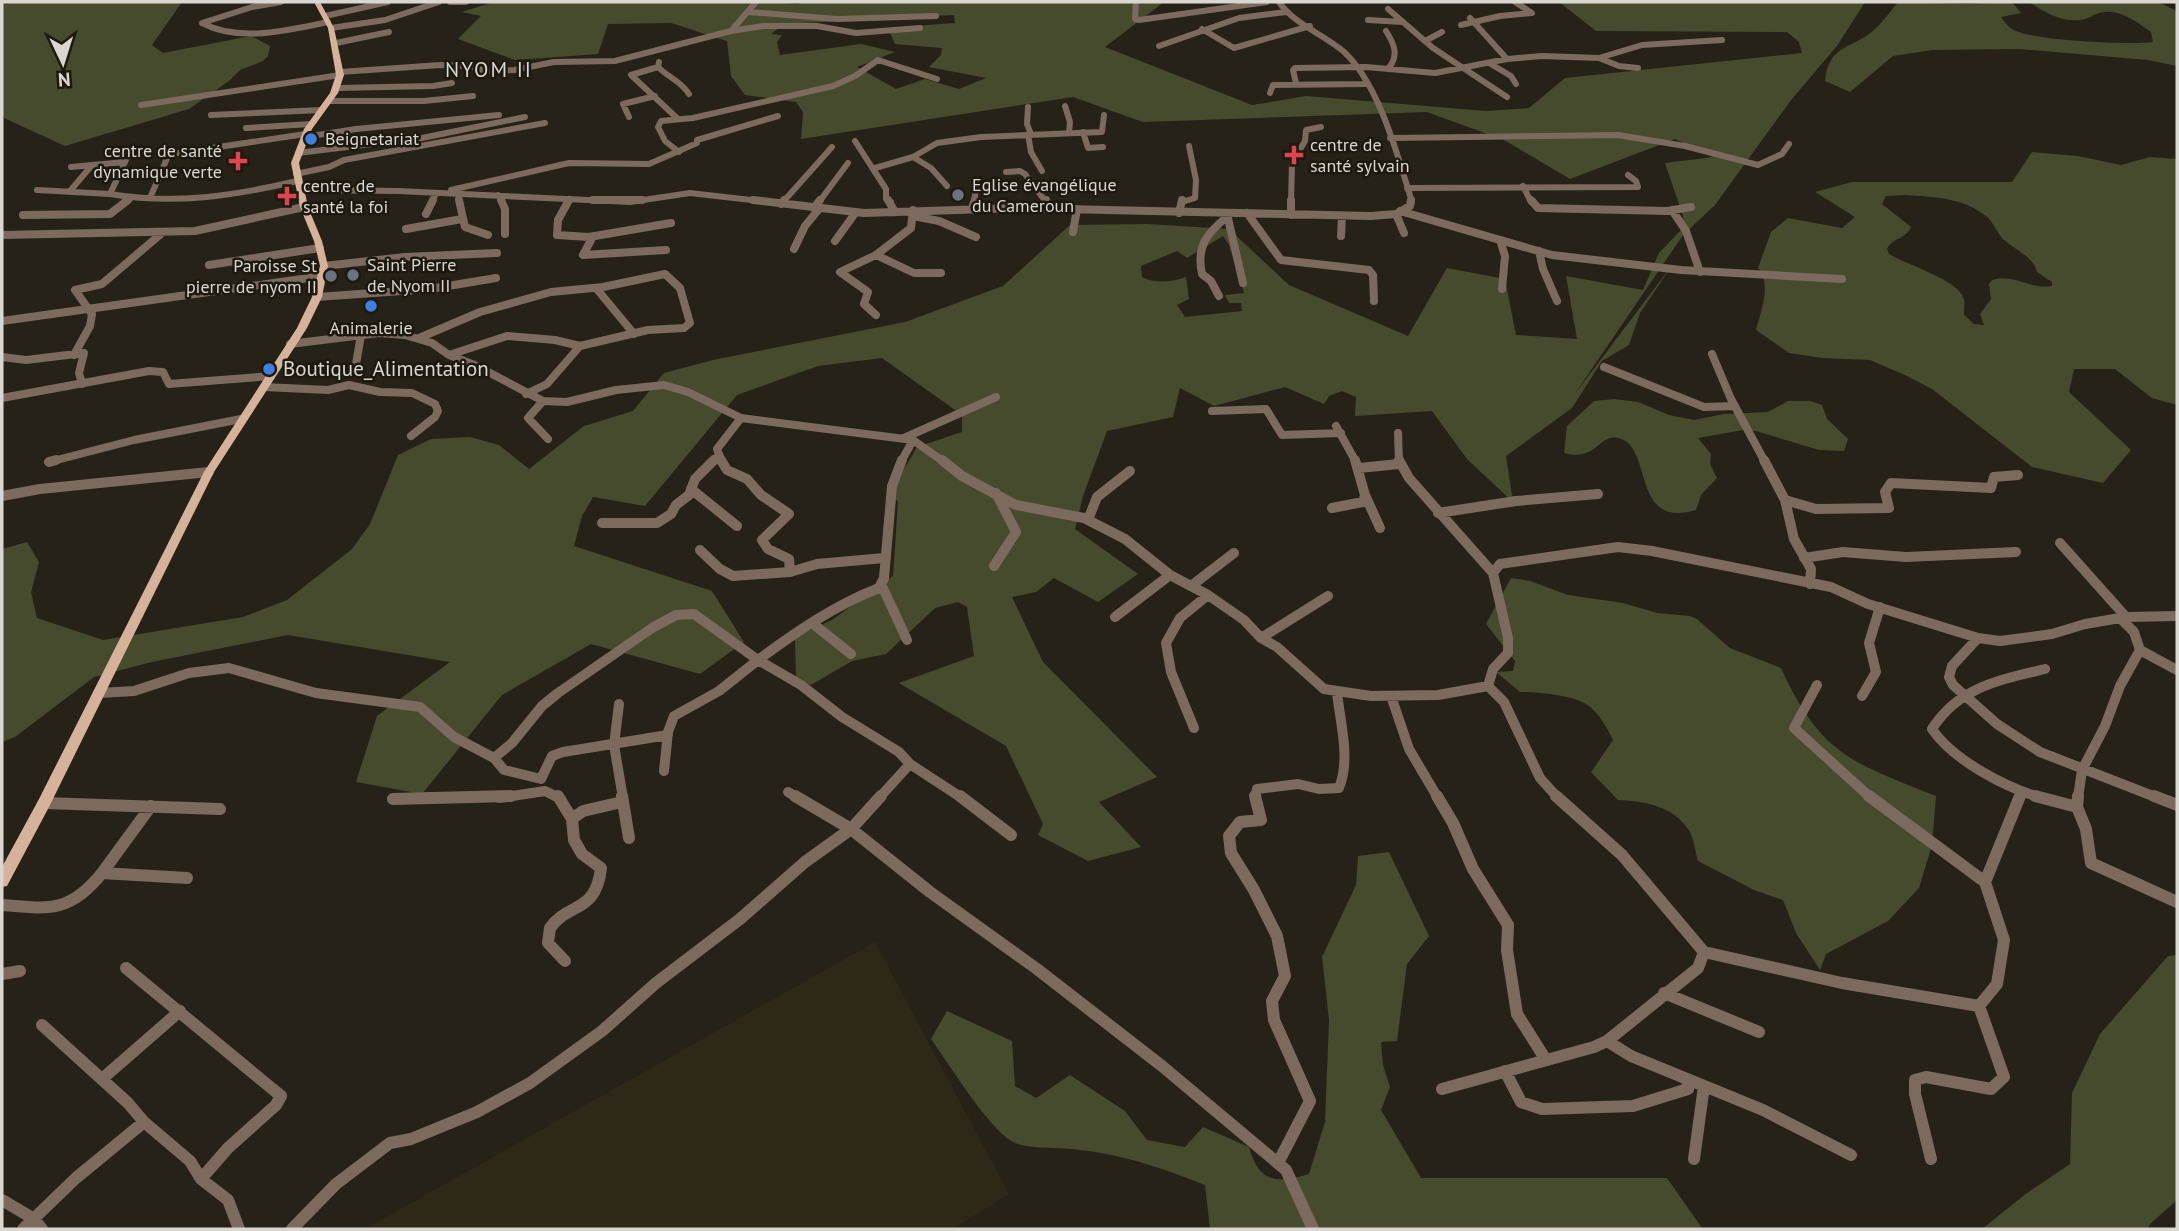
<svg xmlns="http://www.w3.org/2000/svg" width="2179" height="1231" font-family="'PT Sans',sans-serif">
  <rect width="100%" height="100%" fill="#262218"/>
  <path fill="#2e2818" d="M875,942L1009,1194L953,1229H365Z"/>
  <path fill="#464b2e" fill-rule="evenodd" d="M2,2H182L152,45L163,53L251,36L270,46L268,56L263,61L240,70L229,81L189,109L65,146L2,117Z
    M493,2H772L798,4L803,2H1164L1105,47L1252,105L1306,96L1486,111L1529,108L1565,78L1802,53L1799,42L1787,32L1596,31L1559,2H1865L1837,46L1791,100L1715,205L1683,235L1574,395L1673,264L1640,313L1629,345L1602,361L1572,408L1506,456L1513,502L1467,459L1432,411L1355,416L1356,397L1342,391L1329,396L1324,404L1285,387L1214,406L1180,388L1173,417L1107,431L1083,496L1075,529L1138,574L1098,602L1054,578L1036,592L1012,597L1043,662L1157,777L1099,802L1141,847L1088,861L1038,835L1043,824L1006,746L899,683L974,656L967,607L958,602L935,608L886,654L852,661L811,685L796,679L795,637L832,620L893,576L898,502L891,492L917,447L962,432V415L882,358L818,366L737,395L645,506L593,497L582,516L574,546L712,591L744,642L700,674L591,644L502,695L422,794L356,782L377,716L450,662L288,635L152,662L94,677L15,737L2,742V549L27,542L39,562L31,592L37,618L103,640L243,617L287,600L352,549L370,524L398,455L431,439L470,437L499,445L529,469L584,426L633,411L664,373L713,360L905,322L1003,286L1070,225L1147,224L1229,229L1289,285L1408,336L1447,268L1505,279L1516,335L1577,339L1566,276L1643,290L1659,253L1682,229L1683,216L1665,163L1713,157L1675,139L1570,179L1504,140L1427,112L1143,122L1073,97L801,139L803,112L796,102L745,95L731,76L727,41L671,23L608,24L598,54L515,60L458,39L481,16L462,12ZM954,15L955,23L888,28L895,44L942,48L941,55L929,67L986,78L959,89L925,79L896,89L857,67L895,52L861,44L780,55L777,42L782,35L771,34L784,24ZM1223,236L1229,245L1244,293L1225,295L1229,303H1241L1242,311L1185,317L1177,305L1189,299L1186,277C1173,282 1154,284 1142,277L1141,266L1177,251L1187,258Z
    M1898,2L1964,4L2012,2L2021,13L2001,17C2004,21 2008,27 2012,29C2031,41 2130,45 2153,42L2151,32C2138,23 2127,14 2112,12C2098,10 2092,18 2080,20C2060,22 2044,12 2029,2H2158L2177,11V66L2148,60L2019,49L1932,50L1893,56L1850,92L1825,81C1829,42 1854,50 1876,28C1884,21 1891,10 1898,2Z
    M2032,152L2078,156L2121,165L2150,157L2177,159V405L2152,398L2115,369H2074L2069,392L2131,450L2103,483L2032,467L1932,389L1905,375L1870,360L1822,358L1789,353L1756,330C1761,311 1772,284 1758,268L1771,232L1788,218L1842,228L1855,217L1815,192L1852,182H2012ZM1904,195C1932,197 1964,197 1987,217C1994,223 1997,233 2003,239C2015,250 2033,256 2037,272L2052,282V286C2031,290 2013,273 1992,280L1989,284L1991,299L1980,314L1984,325L1974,324L1964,315C1964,310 1965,303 1964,299C1958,279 1906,265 1889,254L1887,249C1892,238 1906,239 1911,227L1882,204L1886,196Z
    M1614,399L1638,402L1669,415L1694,420L1724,414L1768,412L1788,401H1810L1822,405L1827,419L1848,439L1844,451L1819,450L1756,431L1743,430L1698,438L1711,454L1710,464L1717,478L1701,495L1696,510C1630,530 1654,445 1618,438C1598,434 1597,462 1564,453L1567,426L1594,401Z
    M1511,578L1530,581L1568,595L1623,603L1657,613L1690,616L1697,619L1730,648L1781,668C1821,755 1851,762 1936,796L1932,845L1919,888L1888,921L1826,954L1820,970L1796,933L1783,900L1754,890L1698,861C1695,851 1694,837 1688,829C1673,806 1643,801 1618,800L1591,772L1613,740C1607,728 1598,711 1586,704C1571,695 1537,692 1520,692L1496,672L1513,671L1515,661L1486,624Z
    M1389,852L1429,936L1407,964L1397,1041L1381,1042L1383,1065L1390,1087L1381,1110L1421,1178H1667L1702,1228L1210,1229L1205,1185C1154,1165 1110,1150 1054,1148C1039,1147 1019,1148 1007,1138C982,1118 951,1067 931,1039L947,1011L1012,1041L1015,1086L1036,1098L1070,1075L1125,1111L1147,1140L1185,1147L1203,1127L1249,1147C1259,1183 1276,1184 1309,1174L1325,1122L1329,1020L1322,957L1356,885L1358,856Z
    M2177,955V1200L2150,1224L2148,1229H1982L2027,1193L2070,1164L2072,1093L2100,1034L2168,956Z"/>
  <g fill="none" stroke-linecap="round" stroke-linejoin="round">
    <path stroke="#7c6a5f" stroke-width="6" d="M281,2L252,7L202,23C240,43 288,30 328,22
      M450,2H466
      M1136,2L1135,19L1139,20L1267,2
      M1279,2C1294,24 1323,34 1343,51C1379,83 1398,157 1412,202
      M1388,9L1433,48L1507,97
      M748,12L837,19L936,16
      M325,16L388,2
      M1470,18L1507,59
      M1368,20L1403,22
      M1461,25L1500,16L1532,13L1515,2
      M331,28L385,20L439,2
      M1202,29L1234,48L1310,26
      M731,31L756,2
      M1386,31C1395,45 1399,56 1388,69
      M1425,41L1442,32
      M336,43L389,32
      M1159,46L1239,18L1286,12
      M1599,58L1642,45L1722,40
      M659,62L658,67C669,78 681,81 689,94
      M1489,63L1511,76L1516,84
      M658,67L631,75L678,119
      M340,72L440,65L469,66L486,71L514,70L554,62L615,61L731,31L763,26H817L856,33L920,28
      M1296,83L1293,70L1295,68L1366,67L1435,73L1507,59L1542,56L1599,58L1619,66L1638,68
      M338,88L433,86L452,83
      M1270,93L1273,85L1366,84
      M329,101H424L473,96
      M141,105L340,75
      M1065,106L1070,122L1069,132
      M1028,107L1027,124L1031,134
      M211,115L322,110
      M629,117L623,104L655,96
      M246,128L311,124
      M1083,132L1088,148L1103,147
      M1028,134L1031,152L1042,171
      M305,137L356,129L499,115
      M1390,138L1618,135L1685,146L1758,165L1782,154L1789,144
      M855,141L873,169
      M679,152L665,141L658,127L661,121L693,118L833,86L855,76L878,60L937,79
      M298,153L422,138L525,117
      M913,157L931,168L947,186
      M125,162L130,150
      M71,167L125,162L110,194C174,205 234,196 297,181
      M1006,172L1020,171L1025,174L1046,202
      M296,174L329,167L344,160L545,123
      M1523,186L1531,202
      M1407,188L1638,187L1636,181L1628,175
      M37,190L110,194
      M300,190L398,191L630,202L690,193L768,202
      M451,190L569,163L649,164L697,143V140L778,116
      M70,191L92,165
      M458,194L460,202
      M498,195L502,202
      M150,198L168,156L172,154L305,134
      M126,202L132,197
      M432,202L436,193
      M568,202L570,199
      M783,202L832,147
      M819,202L848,163
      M891,202L886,199V189L873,169L875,168L913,157L937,143L981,137L1102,132L1104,115
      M974,202L976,188
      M1182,202L1195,198L1196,180L1189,146
      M1291,202L1292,163L1305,141L1306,130L1321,127"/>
    <path stroke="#7c6a5f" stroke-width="8" d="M459,200L465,227L488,235
      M501,200L505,209V234
      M569,200L558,220L557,235L589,237L671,223
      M593,200H642
      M753,200L864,213L1020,208L1371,216L1396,214L1410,206L1411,200
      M888,200L895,212
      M1046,200V209
      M1531,200L1538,208L1667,211L1691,207
      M781,204L784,200
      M814,208L820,200
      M972,208L975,200
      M1672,210L1686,231L1700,272
      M1400,211L1552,255L1681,270L1842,279
      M1179,213L1182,200
      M1247,213L1281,260L1369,270L1373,275L1374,301
      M426,214L433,200
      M1227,214L1243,283
      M1396,214L1404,233
      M23,215L110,214L128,200
      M1291,215V200
      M913,216L939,221L976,237
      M406,229L462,219
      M1073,232L1077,209
      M2,235L195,231L304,207
      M1341,236L1342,217
      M589,237L591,240L583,255L666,250
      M1500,240L1505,256L1502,289
      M835,241L856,212
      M794,249L805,226L819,209
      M1539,251L1543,269L1557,301
      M876,255L914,273H941
      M209,265L320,248
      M324,266L405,257L497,253
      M596,288L634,334
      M1219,296L1211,281L1202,274C1196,246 1207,233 1228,216
      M317,297L430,289L496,278
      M876,315L864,304L868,292L840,272L876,255L911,228L913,210
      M2,321L323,276
      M419,338L480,312L551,292L603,287L665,274L680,288L690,323L684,328L648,330L580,346L555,340L507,336L449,355
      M290,344L379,333L405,335L432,343L449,355L477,366L543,401L567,402L616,390L664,385L688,392L741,418L913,440L944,462
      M1712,354L1731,399L1765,462
      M74,355L90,326L92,314L75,290L102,284L162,233
      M2,357L26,360L84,353L79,373L82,384
      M356,364L361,335
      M1604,367L1704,407L1735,406
      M264,387L328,390L349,385L380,392L412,393L435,404L438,411L435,417L411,436
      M526,394L547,384L580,346
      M2,398L149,371L163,372L169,384L271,376
      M543,401L528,418L548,439
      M1212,411L1266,409L1282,435L1341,433
      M1336,426L1356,462
      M1398,433L1399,462
      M904,438L996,397
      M49,462L134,440L241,419
      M712,462L718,456
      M722,462L717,449L741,418
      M901,462L913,440"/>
    <path stroke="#7c6a5f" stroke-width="10" d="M721,460L727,470L747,479L761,495L789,514L762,540L768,549L789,559L790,572
      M942,460L962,476L1016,505L1084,518L1125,539L1170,575L1208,595L1244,620L1261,638L1277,647L1324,689L1371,696L1438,695L1488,686L1493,669L1508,653V638L1493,573L1500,564L1618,547L1652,551L1831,587L1868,604L1978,638L2000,641L2052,634L2085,624L2126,617L2177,616
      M1355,460L1365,495L1380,528
      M1399,460L1409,478L1493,573
      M1764,460L1785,500L1794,539L1811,569L1810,584
      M49,462L56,460
      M1359,468L1399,464
      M691,489L737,526
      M2,496L40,489L209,472
      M1785,500L1816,509L1889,508L1885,492L1891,483L1991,488L1994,477L2018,475
      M1332,508L1363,502L1365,495
      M1438,513L1516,501L1598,494
      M1088,520L1097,497L1130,471
      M602,523H657L671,514L676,505L689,495L695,479L714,460
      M2060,543L2126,617
      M700,550L720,569L733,576L790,572L817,564L884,558
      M1804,558L1843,552L1906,557L2016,552
      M994,566L1016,532L996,493
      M881,584L907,640
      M1191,586L1234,553
      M1115,617L1170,575
      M812,623L851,654
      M1261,638L1328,596
      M1978,638L1952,666L1949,677L1953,685L1997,724L2040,752L2158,798
      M2140,650L2177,670
      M1817,685L1794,728L1871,798
      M1488,686L1504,702L1540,778L1558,798
      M100,693L134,691L189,673L229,668L316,693L420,707L454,737L494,758L504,770L541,779L552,756L563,752L668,735
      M1391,696L1409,749L1438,798
      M1862,696L1876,672L1869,643L1880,607
      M619,704L614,745L623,798
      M1194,728L1171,672L1166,643L1180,618L1208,595
      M494,758L512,743L542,706L558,693L652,628L676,615L694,614L758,660L719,691L674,716L668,732L664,771
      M910,764L962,798
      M788,792L798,798
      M499,798L545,791L559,798
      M879,798L910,764L899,752L842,717L801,685L758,660C796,632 835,605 879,588L884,578L892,486L902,460
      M1255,798L1257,789L1298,784L1319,789L1339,788C1351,758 1340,723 1337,692
      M2019,798L2021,793
      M2042,798C2006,788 1953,760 1932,729C1959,687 1999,680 2045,669
      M2078,798L2082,770L2105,726L2120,686L2140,650L2134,632L2120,618"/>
    <path stroke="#7c6a5f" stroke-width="12" d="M558,796L572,819L574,840L582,854L601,868C596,914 568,902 550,928L548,943L565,961
      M622,796L629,838
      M795,796L851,829L930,892L1037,969L1162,1066L1286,1170L1313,1229
      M960,796L1011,835
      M1255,796L1261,820L1240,822L1229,836L1231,853L1254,890L1277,936L1285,976L1272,1001L1274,1020L1310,1101L1278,1163
      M1437,796L1453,823L1473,869L1508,925L1507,950L1517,1014L1546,1060
      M1869,796L1985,882
      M2035,796L2077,807
      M2078,796L2077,807L2086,829L2091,863L2177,902
      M2154,796L2177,805
      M393,799L511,796
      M44,803L220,809
      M151,806L102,873L187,878
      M572,819L583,811L622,802
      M2,905C49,909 70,913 102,873
      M1704,952L1842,983L1979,1006
      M126,968L281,1096L276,1105L228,1148L201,1179
      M2,974L20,971
      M1664,993L1759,1032
      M1979,1006L1997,984L2004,940L1985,882L2020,796
      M42,1025L128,1103L144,1122L190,1161L201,1179L228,1200L239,1229
      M1607,1041L1631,1056L1763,1110L1851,1155
      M1505,1071L1521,1102L1542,1109L1633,1106L1688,1089L1687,1079
      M102,1079L180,1011
      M1442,1089L1594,1047L1607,1041L1698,968L1704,952L1622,855L1556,796
      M1694,1159L1704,1086
      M1931,1159L1915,1094V1080L1926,1077L1991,1089L2004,1077L1979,1006
      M2,1200L34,1219L42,1229
      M23,1229L76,1178L144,1122
      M292,1229L336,1184L390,1143L411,1139L477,1112L530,1083L602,1031L656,983L740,919L805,862L851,829L881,796"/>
    <path fill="#d7b29a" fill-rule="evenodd" d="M314,2H320L334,28L344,75L338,93L312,129L299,163L308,207L322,241L328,266L322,297L307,328L214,472L49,807L7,886L2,887V867L39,799L204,472L297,328L312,297L320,266L314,241L300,207L291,163L304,129L330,93L336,75L328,28Z"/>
  </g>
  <g fill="#3f7fe0" stroke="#1d190f" stroke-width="2.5">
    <circle cx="311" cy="139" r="7"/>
    <circle cx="371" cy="306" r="7"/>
    <circle cx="269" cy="369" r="7"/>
  </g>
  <g fill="#e0444e" stroke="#1d190f" stroke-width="2.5">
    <path d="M1290.5 144.5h7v7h7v7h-7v7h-7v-7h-7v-7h7z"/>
    <path d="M234.5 150.5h7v7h7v7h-7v7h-7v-7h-7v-7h7z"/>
    <path d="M283.5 185.5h7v7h7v7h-7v7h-7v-7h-7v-7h7z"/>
  </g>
  <g fill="#6b7280" stroke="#1d190f" stroke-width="2.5">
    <circle cx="958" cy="195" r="7"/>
    <circle cx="353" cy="275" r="7"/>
    <circle cx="331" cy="276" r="7"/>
  </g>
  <g text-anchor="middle" stroke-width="5" stroke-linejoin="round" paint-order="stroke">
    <g font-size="18" fill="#d9d7d0" stroke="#1d190f" text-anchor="start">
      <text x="325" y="145">Beignetariat</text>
      <text x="1310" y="151">centre de<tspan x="1310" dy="21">santé sylvain</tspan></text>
      <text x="222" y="157" text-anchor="end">centre de santé<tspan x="222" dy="21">dynamique verte</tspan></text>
      <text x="972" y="191">Eglise évangélique<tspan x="972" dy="21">du Cameroun</tspan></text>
      <text x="303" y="192">centre de<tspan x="303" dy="21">santé la foi</tspan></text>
      <text x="367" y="271">Saint Pierre<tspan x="367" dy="21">de Nyom II</tspan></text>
      <text x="317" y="272" text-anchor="end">Paroisse St<tspan x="317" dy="21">pierre de nyom II</tspan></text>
      <text x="371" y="334" text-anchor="middle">Animalerie</text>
    </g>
    <g font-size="21" letter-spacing="2" fill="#d9d7d0" stroke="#1d190f">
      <text x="489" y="77">NYOM II</text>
    </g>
    <g font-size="21" fill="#d9d7d0" stroke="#1d190f" text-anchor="start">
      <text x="283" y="376">Boutique_Alimentation</text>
    </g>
  </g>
  <rect width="2179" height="1231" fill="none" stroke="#d9d7d0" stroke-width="7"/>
  <g transform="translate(63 63) rotate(176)" stroke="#1d190f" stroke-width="5" paint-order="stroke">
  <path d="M0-5L12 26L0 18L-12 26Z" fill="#d9d7d0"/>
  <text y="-10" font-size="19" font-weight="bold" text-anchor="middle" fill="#d9d7d0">N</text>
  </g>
</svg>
